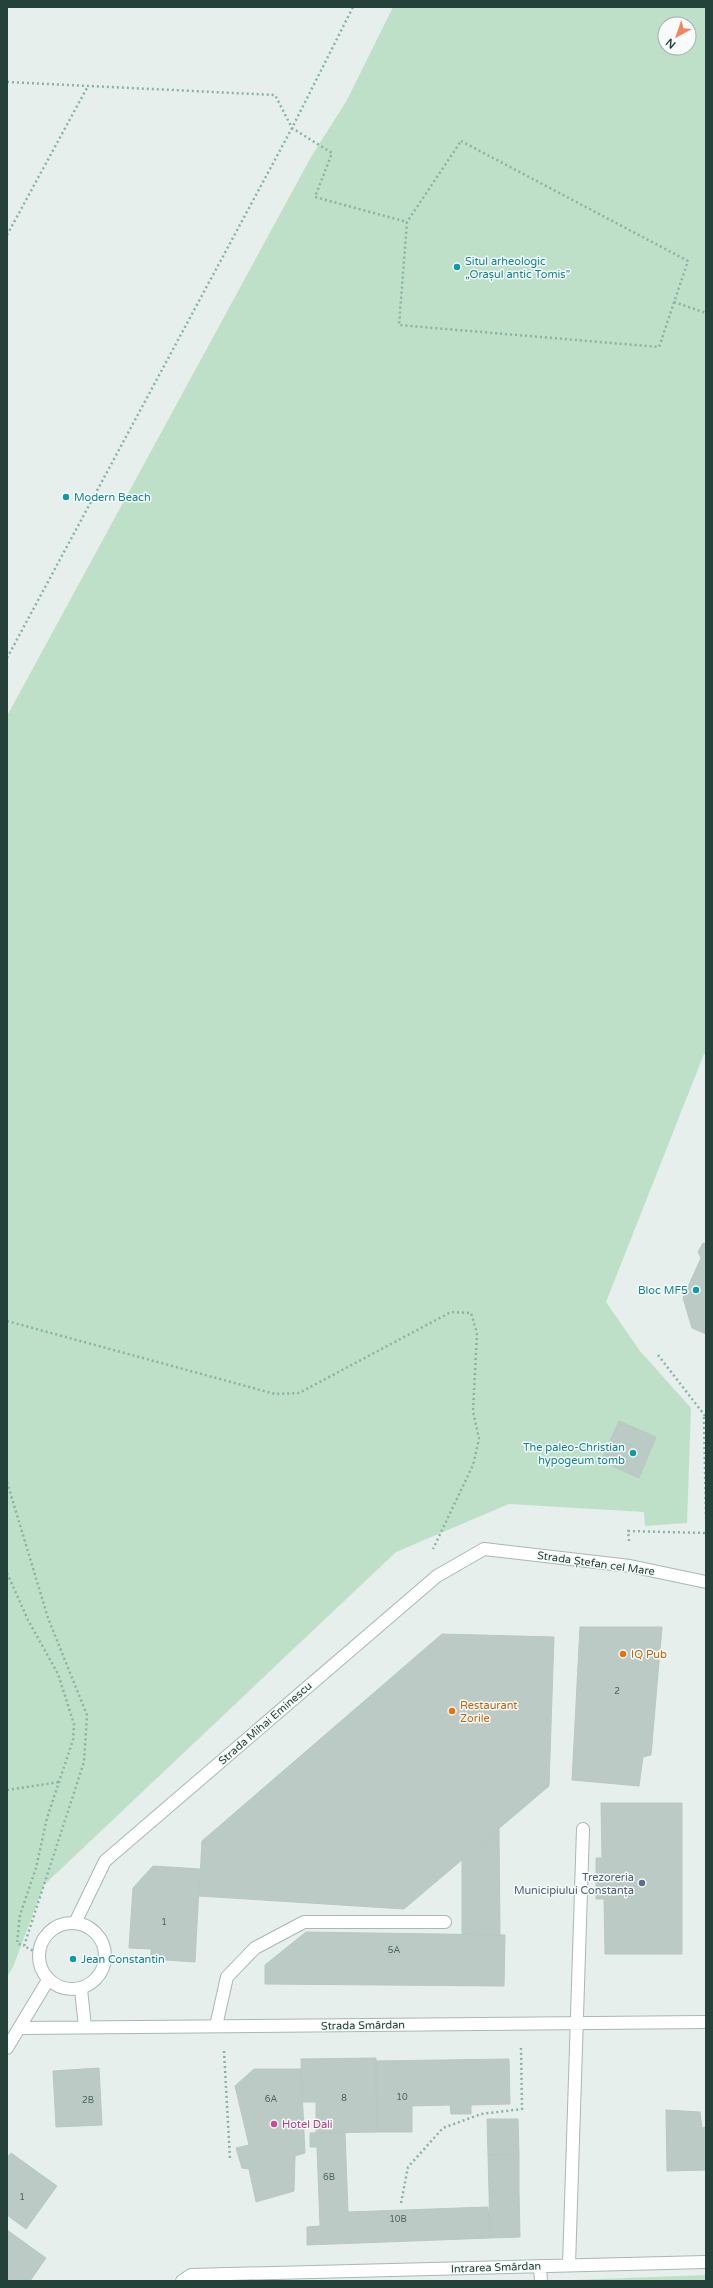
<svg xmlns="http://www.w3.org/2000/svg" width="713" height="2288" font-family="'Varela Round',sans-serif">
  <rect width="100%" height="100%" fill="#e6efeb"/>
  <path fill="#bfe0c8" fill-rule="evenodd" d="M393,7H706V1055L704,1054L606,1302L640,1351L691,1408L687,1523L645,1526L644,1512L509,1504L396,1552L44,1885L13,1967L7,1977V716L311,157L347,100ZM665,24H689V48H665Z
    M706,2275V2281H574V2280Z"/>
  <path fill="#bbcac4" stroke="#b8c9c2" d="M703,1243L706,1244V1334L692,1328L683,1298L701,1258L698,1252Z
    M619,1421L656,1437L639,1478L601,1461Z
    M580,1627H662L651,1755L643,1757L639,1786L572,1780Z
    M442,1634L554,1637L549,1786L404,1909L199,1896L202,1841Z
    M601,1803H682V1954H605L604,1899H596V1858H602Z
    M499,1828L500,1935L462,1934V1860Z
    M153,1866L200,1869L195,1962L151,1959V1949L129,1948L133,1888Z
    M306,1932L505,1935L504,1986L265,1984V1965Z
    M376,2058L377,2132L316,2133V2102H302L301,2059Z
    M509,2059L510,2104L471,2105V2114H451L450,2105L412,2106V2132H377L376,2061Z
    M99,2068L102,2125L56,2127L53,2071Z
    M254,2069H301L305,2153L295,2156L294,2191L256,2202L249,2169L242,2168L236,2148L249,2145L235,2086Z
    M666,2110L700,2112L702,2128L706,2127V2170L667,2171Z
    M487,2119H518L519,2154L488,2155Z
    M345,2132L348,2212L488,2207L490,2238L307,2245V2227L320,2226L317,2147H310V2133Z
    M11,2153L57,2186L26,2229L7,2215V2158Z
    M519,2154V2192H489L488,2155Z
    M489,2192H519L520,2237L490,2238Z
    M7,2230L46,2258L30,2281H7Z"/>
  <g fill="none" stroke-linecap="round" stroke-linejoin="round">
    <g stroke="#a8b8b2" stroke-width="14">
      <path id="minor" d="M39 1956a33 33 0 1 1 66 0a33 33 0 1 1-66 0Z
        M75,1923L105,1861L437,1576L484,1549L630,1566L706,1582
        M81,1989L85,2027
        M216,2026L227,1977L255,1948L304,1922H445
        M21,2028L706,2022
        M7,2048L48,1980
        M569,2265L583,1829
        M540,2266L541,2281
        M182,2281L191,2275L706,2262"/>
    </g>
    <path stroke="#86b3a5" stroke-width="2.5" stroke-dasharray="2 3" stroke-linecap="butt" d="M7,82L275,95L292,128L332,153L315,197L407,222
      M461,141L688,261L659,347L399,325L407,222Z
      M7,235L88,86
      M674,302L706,313
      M7,658L292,128L353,7
      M7,1321L275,1394L299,1393L451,1312L471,1313L477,1333L473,1411L479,1439L473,1465L433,1549
      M658,1355L706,1417
      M704,1417L706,1521
      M7,1482L48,1618L87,1715L84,1762L24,1946L39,1954
      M629,1541L628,1531L706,1533
      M7,1573L28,1620L58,1674L74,1724L73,1740L47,1818L36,1868L20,1915L17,1943L24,1946
      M7,1790L59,1782
      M224,2051L230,2159
      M401,2203L408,2167L443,2128L481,2114L522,2109L521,2048"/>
    <use href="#minor" stroke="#fff" stroke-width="12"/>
  </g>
  <g fill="#0f9aa8" stroke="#f7fbf9" stroke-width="1.5">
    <circle cx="457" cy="267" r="4"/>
    <circle cx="66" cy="497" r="4"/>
    <circle cx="696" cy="1290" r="4"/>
    <circle cx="633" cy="1453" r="4"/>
    <circle cx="73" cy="1959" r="4"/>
  </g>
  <g fill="#e8710a" stroke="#f7fbf9" stroke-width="1.5">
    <circle cx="623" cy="1654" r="4"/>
    <circle cx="452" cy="1711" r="4"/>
  </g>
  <circle fill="#5c6f8a" stroke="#f7fbf9" stroke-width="1.5" cx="642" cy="1883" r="4"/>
  <circle fill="#d1479c" stroke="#f7fbf9" stroke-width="1.5" cx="274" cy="2124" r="4"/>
  <g text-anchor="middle" stroke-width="3" stroke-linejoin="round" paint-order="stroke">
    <g font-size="9" fill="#4a645c">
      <text x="617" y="1694">2</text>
      <text x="164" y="1925">1</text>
      <text x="394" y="1953">5A</text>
      <text x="402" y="2100">10</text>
      <text x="344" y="2101">8</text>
      <text x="271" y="2102">6A</text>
      <text x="88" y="2103">2B</text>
      <text x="329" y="2180">6B</text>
      <text x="22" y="2200">1</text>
      <text x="398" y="2222">10B</text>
    </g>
    <g font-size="11" fill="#0d838f" stroke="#f7fbf9" text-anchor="start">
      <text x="465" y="265">Situl arheologic<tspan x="465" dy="13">„Orașul antic Tomis”</tspan></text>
      <text x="74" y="501">Modern Beach</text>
      <text x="688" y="1294" text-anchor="end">Bloc MF5</text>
      <text x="625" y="1451" text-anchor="end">The paleo-Christian<tspan x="625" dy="13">hypogeum tomb</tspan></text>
      <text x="81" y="1963">Jean Constantin</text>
    </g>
    <g font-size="11" fill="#24423a" stroke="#f7fbf9">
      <text transform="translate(596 1563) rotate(8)" y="4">Strada Ștefan cel Mare</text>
      <text transform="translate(265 1723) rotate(-41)" y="4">Strada Mihai Eminescu</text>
      <text transform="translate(363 2025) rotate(-1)" y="4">Strada Smârdan</text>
      <text transform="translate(496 2267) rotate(-2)" y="4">Intrarea Smârdan</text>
    </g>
    <g font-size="11" fill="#c56008" stroke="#f7fbf9" text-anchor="start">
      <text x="631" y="1658">IQ Pub</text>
      <text x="460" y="1709">Restaurant<tspan x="460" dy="13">Zorile</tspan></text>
    </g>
    <g font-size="11" fill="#4e5e75" stroke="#f7fbf9" text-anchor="end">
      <text x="634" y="1881">Trezoreria<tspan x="634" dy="13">Municipiului Constanța</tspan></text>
    </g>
    <g font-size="11" fill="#b23c85" stroke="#f7fbf9" text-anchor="start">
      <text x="282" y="2128">Hotel Dali</text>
    </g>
  </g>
  <rect width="713" height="2288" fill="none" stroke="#24423a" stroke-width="16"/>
  <g transform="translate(677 36) rotate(220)"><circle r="19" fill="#f7fbf9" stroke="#a3b1ad"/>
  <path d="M0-3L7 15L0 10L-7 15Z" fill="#f4845f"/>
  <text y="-6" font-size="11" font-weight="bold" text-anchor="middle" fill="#24423a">N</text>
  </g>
</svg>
